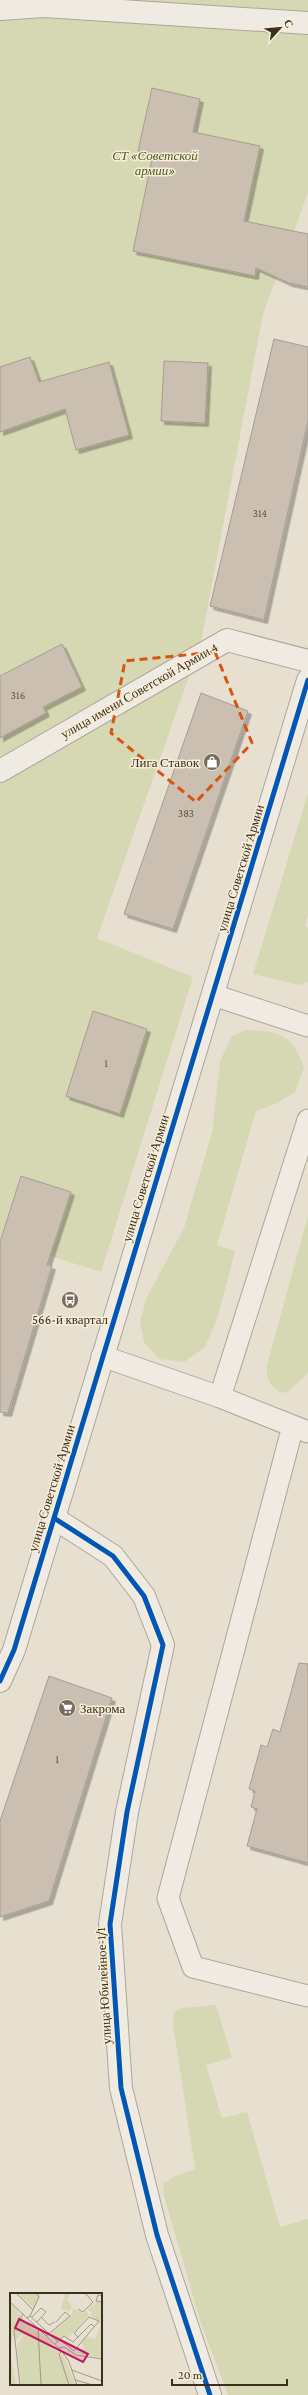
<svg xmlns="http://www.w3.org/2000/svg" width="308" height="2395" font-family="'Crimson Pro',serif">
  <defs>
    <filter id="shadow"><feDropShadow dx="3.5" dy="3.5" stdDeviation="0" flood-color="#0004"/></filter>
  </defs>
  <rect width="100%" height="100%" fill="#e7e0d1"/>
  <path fill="#d6d7b3" d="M0,0H308V193L263,314L201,642L97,938L193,977L101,1272L0,1240Z
    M308,793V915L305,926L308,928V982L299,985L253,974Z
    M245,1030C280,1032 291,1032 304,1067L295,1092L275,1104L256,1111L217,1245L235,1251L218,1316L205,1347L184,1362L159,1359L144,1342L140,1322L147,1297L184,1228L212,1132L220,1061L232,1036Z
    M308,1216V1373L289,1391L282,1393C269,1386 266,1379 267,1365Z
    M216,2005L232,2058L206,2065L222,2118L247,2112L280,2227L308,2219V2395H228L200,2320L164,2196L163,2184L173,2177L195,2169L173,2024L174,2012L182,2008Z"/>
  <path fill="#cbbfb2" stroke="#a89c90" filter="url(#shadow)" d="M152,88L200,99L193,132L260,146L244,221L308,234V287L289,283L256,268L255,276L133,251L153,154L138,151Z
    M274,339L308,347V421L264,620L210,606Z
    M30,357L39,382L109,362L129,435L76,450L65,409L0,432V367Z
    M164,361L208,363L205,423L161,421Z
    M62,644L82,687L43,707L46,713L0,738V676Z
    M201,693L248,711L173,929L124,914Z
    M93,1011L147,1029L120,1114L66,1096Z
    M21,1176L71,1192L47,1265L52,1266L8,1413L0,1412V1242Z
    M299,1663L308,1664V1863L247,1846L257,1809L251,1807L255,1791L249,1789L261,1745L267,1747L273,1729L280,1732Z
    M49,1676L112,1698L49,1901L0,1917V1821Z"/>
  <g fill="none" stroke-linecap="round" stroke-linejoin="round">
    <g stroke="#ada599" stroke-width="23">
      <path id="service" d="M213,995L308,1026
        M102,1356L220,1397L308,1432
        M220,1397L308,1120
        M293,1426L168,1898L193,1967L308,1996"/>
    </g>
    <g stroke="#ada599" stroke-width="24">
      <path id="minor" d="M0,9L44,6L308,23
        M0,771L227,640L308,661
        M54,1518L113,1556L144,1596L163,1645L127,1812L110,1924L121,2088L157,2235L210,2395
        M0,1681L14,1650L308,680"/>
    </g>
    <use href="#service" stroke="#efebe3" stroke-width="21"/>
    <use href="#minor" stroke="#efebe3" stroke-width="22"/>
    <g stroke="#f7eed8" stroke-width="8">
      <path id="cycleway" d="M54,1518L113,1556L144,1596L163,1645L127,1812L110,1924L121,2088L157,2235L210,2395
        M0,1681L14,1650L308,680"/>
    </g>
    <use href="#cycleway" stroke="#0057b8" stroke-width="5"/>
  </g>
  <path fill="none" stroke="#d7550e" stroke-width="3" stroke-dasharray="8 5" stroke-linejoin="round" d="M215,652L252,743L196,802L111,733L125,661Z"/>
  <defs>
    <g id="shop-disc" transform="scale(0.9)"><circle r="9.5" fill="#786c5e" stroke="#f7eed8"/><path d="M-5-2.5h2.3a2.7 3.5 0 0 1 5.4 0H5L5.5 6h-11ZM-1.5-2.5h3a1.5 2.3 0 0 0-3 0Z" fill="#fff"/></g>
    <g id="bus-disc" transform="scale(0.9)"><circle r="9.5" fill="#786c5e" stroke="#f7eed8"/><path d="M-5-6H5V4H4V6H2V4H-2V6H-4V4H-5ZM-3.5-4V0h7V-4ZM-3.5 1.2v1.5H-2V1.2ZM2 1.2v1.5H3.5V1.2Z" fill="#fff"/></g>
    <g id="supermarket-disc" transform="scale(0.9)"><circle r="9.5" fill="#786c5e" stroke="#f7eed8"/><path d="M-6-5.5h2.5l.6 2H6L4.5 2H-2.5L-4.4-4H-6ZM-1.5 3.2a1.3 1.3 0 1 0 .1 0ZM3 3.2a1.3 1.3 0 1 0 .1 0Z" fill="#fff"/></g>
  </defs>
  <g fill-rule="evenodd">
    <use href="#shop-disc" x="212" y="762"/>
    <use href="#bus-disc" x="70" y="1300"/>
    <use href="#supermarket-disc" x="67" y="1708"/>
  </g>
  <g text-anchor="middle" stroke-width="3" stroke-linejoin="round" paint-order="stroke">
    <g font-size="11" fill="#605244">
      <text x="260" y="517">314</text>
      <text x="18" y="699">316</text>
      <text x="186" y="817">383</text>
      <text x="106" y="1067">1</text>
      <text x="57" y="1763">1</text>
    </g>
    <g font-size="13" font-style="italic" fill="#4d5a26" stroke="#f7eed8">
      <text x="155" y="160">СТ «Советской<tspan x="155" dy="15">армии»</tspan></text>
    </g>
    <g font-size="13" fill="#3d2e20" stroke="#f7eed8">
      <text transform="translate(139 690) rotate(-30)" y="5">улица имени Советской Армии 4</text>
      <text transform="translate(240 868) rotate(-73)" y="5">улица Советской Армии</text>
      <text transform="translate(145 1178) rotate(-73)" y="5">улица Советской Армии</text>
      <text transform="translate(51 1488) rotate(-73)" y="5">улица Советской Армии</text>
      <text transform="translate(103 1986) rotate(-93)" y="5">улица Юбилейное-1/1</text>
    </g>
    <g font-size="13" fill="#3d2e20" stroke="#f7eed8" text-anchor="end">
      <text x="199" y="767">Лига Ставок</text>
      <text x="70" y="1324" text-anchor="middle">566-й квартал</text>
      <text x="80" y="1713" text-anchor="start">Закрома</text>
    </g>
  </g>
  <g transform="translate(10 2293)">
    <rect width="92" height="92" fill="#e7e0d1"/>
    <path d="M7,0H32L23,15ZM55,0L60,2L57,6L62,14L59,18L51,16ZM86,9L92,10V33L81,22L82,19L77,17L84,10L83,18ZM3,12L18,32L43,50L39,54L53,62L66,92H11L7,53L13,42L12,41L7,47L2,42L1,63L6,92H0V17ZM63,15L72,20L76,18L79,22L58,45L55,42L48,47L41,40L61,23ZM89,34H92V65L65,59H72L74,52L71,50L76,44L86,46Z" fill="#d6d7b3"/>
    <path fill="none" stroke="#a3998a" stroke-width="1" d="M6,0L23,17M92,3L88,2L86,8L92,9M0,9L52,58L59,69L67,92M68,16L73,19L83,9L75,0M20,23L29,4L26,0M22,24L31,15L36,19M31,24L39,32L45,29M17,25L20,23L48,49M27,29L36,19M28,35L31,92M36,43L60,23L55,19L46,29M50,47L64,58L89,28L79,24L64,40L68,44M45,51L54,43L63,49L81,31L85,34M49,55L54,54L66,62L92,66M52,58L49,61L59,92M62,77L92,88M65,87L83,92M10,92L4,38L13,21"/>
    <path fill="#c2185b" fill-opacity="0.15" stroke="#c2185b" stroke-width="2" d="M9,26L78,61L73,69L5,35Z"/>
    <rect width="92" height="92" fill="none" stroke="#3d2e20" stroke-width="2"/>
  </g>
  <g transform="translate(280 28) rotate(63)" stroke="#f7eed8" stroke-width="3" paint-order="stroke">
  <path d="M0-3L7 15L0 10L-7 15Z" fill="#3d2e20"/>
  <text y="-6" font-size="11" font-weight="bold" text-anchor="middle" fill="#3d2e20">С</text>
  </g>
  <path d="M172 2379v6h115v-6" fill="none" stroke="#3d2e20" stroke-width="2"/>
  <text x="178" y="2379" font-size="12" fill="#3d2e20" stroke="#f7eed8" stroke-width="3" paint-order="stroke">20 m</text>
</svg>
